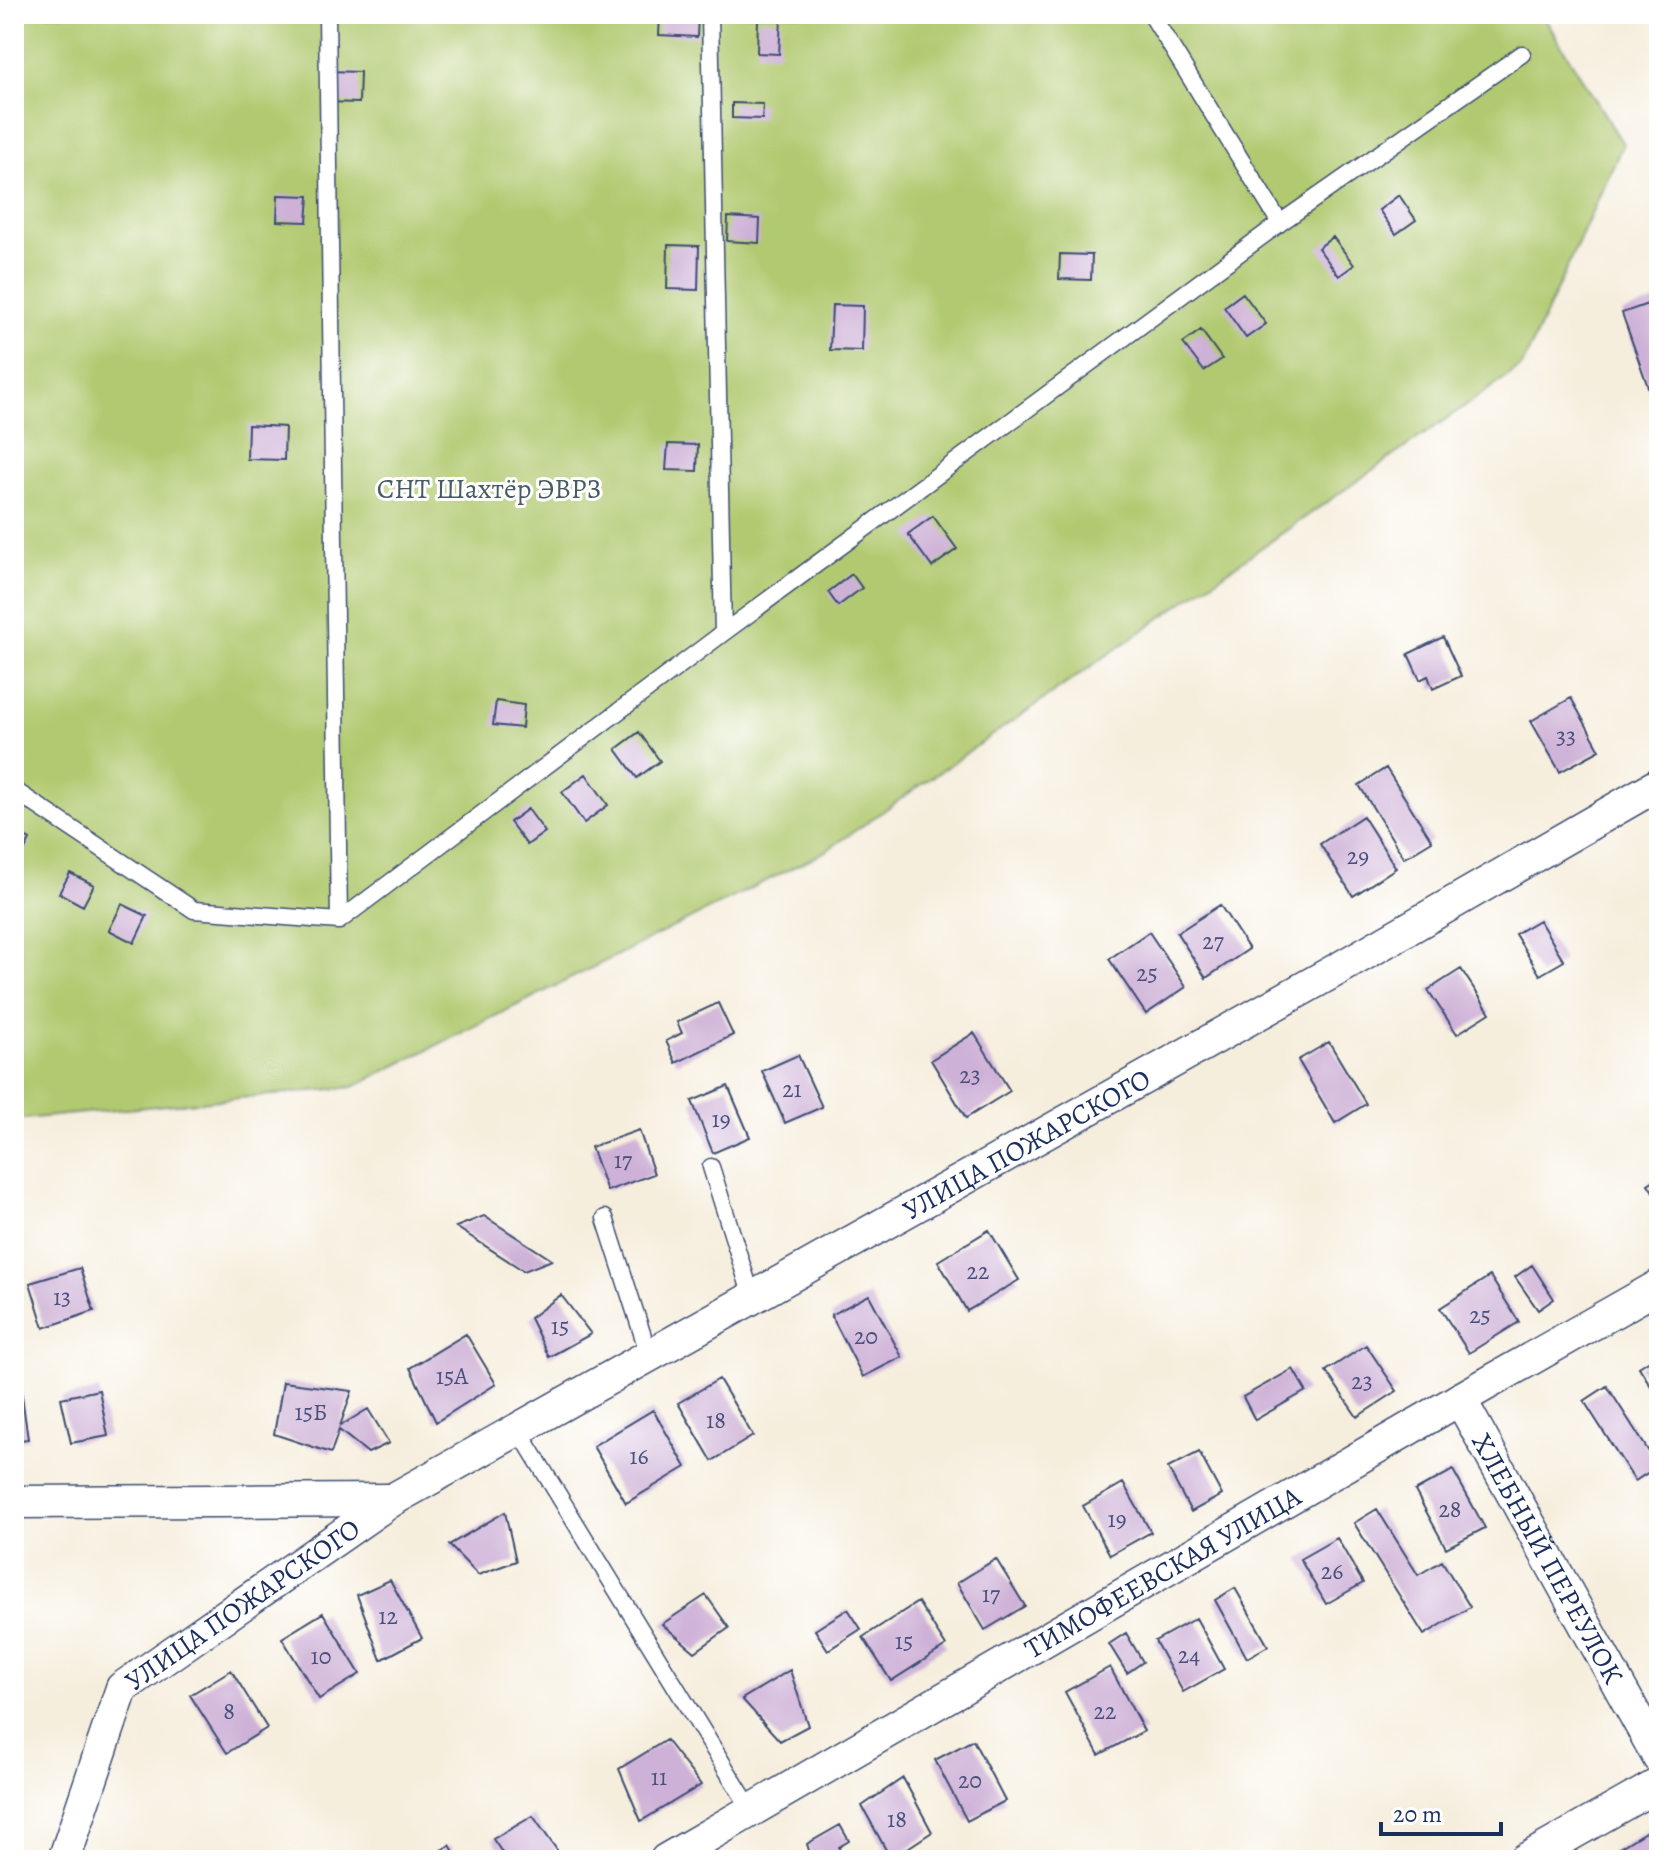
<svg xmlns="http://www.w3.org/2000/svg" width="1673" height="1874" font-family="Alegreya,serif">
  <rect width="100%" height="100%" fill="#fff"/>
  <filter id="ink" filterUnits="userSpaceOnUse"><feTurbulence type="fractalNoise" baseFrequency=".0125" numOctaves="2"/><feDisplacementMap in="SourceGraphic" scale="16" xChannelSelector="R" yChannelSelector="G"/><feConvolveMatrix kernelMatrix="1 2 1 2 8 2 1 2 1" color-interpolation-filters="sRGB"/></filter>
  <filter id="wash" filterUnits="userSpaceOnUse"><feTurbulence type="fractalNoise" baseFrequency=".006" numOctaves="4" result="noise"/><feDisplacementMap in="SourceGraphic" scale="32" xChannelSelector="R" yChannelSelector="G"/><feGaussianBlur stdDeviation="1.8" result="paint"/><feColorMatrix in="noise" values="0 0 0 0 0 0 0 0 0 0 0 0 0 0 0 0 0 1.4 0 .05"/><feComposite in="paint" operator="in"/></filter>
  <g filter="url(#wash)">
    <rect width="100%" height="100%" fill="#f6eedd"/>
    <path fill="#b1c96f" stroke="#667c66" stroke-width="2" d="M14,14H1542L1623,144L1522,366L826,851L353,1087L14,1120Z"/>
    <g id="blocks">
      <path fill="#ceb1d7" d="M660,14H698L697,37L659,35Z
        M758,19L781,20L779,54L757,53Z
        M327,71L360,72L359,103L326,102Z
        M732,103L763,104L762,119L732,118Z
        M278,195L309,196L307,222L277,221Z
        M1399,195L1416,220L1396,234L1379,210Z
        M728,217L760,219L759,243L727,241Z
        M1333,237L1354,265L1339,276L1318,248Z
        M668,245L699,246L698,290L667,289Z
        M1060,254L1092,255L1091,280L1059,279Z
        M1243,293L1266,324L1246,338L1224,307Z
        M1659,300V399L1653,401L1622,313Z
        M832,305L863,306L862,351L830,350Z
        M1201,330L1222,359L1204,371L1183,343Z
        M248,425L285,427L284,460L247,459Z
        M668,444L698,445L697,471L666,470Z
        M933,516L957,549L932,567L908,534Z
        M852,574L862,588L838,606L828,592Z
        M1443,637L1461,676L1433,689L1428,676L1420,680L1408,654Z
        M1571,698L1600,750L1560,772L1531,721Z
        M496,701L524,705L522,728L493,725Z
        M639,732L660,761L637,778L616,749Z
        M1386,768L1432,841L1404,858L1359,785Z
        M586,774L608,805L584,823L562,792Z
        M528,809L545,832L527,845L510,822Z
        M1363,816L1396,868L1353,896L1320,844Z
        M14,831L30,840L14,871Z
        M70,873L94,885L83,906L59,893Z
        M122,904L147,916L134,943L109,930Z
        M1220,905L1249,949L1206,978L1177,933Z
        M1539,920L1564,961L1540,975L1515,934Z
        M1149,932L1186,987L1146,1014L1109,959Z
        M1461,969L1490,1013L1457,1034L1428,990Z
        M718,1003L733,1035L676,1063L666,1041L682,1033L677,1022Z
        M974,1033L1010,1091L966,1118L931,1060Z
        M1329,1042L1366,1104L1335,1123L1298,1060Z
        M798,1055L822,1107L785,1123L762,1071Z
        M728,1086L750,1137L713,1153L692,1101Z
        M639,1130L654,1174L607,1191L591,1147Z
        M1659,1177V1201L1648,1184Z
        M484,1216L552,1260L524,1271L456,1227Z
        M989,1230L1019,1280L967,1311L938,1261Z
        M1532,1265L1554,1299L1538,1310L1515,1277Z
        M80,1268L94,1311L44,1328L30,1283Z
        M1490,1276L1519,1322L1469,1353L1440,1308Z
        M561,1295L591,1334L549,1357L530,1318Z
        M869,1295L902,1357L863,1377L831,1315Z
        M466,1334L496,1384L436,1422L410,1368Z
        M1366,1345L1397,1391L1357,1417L1326,1371Z
        M1659,1354V1399L1639,1367Z
        M1293,1369L1306,1391L1255,1420L1243,1397Z
        M719,1379L753,1436L712,1461L678,1403Z
        M14,1382H20L28,1439L14,1441Z
        M283,1382L352,1391L340,1426L368,1409L389,1443L368,1453L339,1430L331,1453L274,1434Z
        M1607,1386L1658,1466L1635,1481L1584,1401Z
        M99,1390L108,1436L71,1443L61,1398Z
        M653,1410L686,1467L626,1503L593,1446Z
        M1199,1452L1222,1495L1191,1512L1168,1468Z
        M1453,1470L1485,1528L1446,1548L1415,1491Z
        M1123,1483L1151,1532L1110,1555L1083,1506Z
        M1377,1509L1418,1575L1442,1561L1470,1607L1424,1635L1354,1523Z
        M505,1512L516,1561L478,1575L449,1545Z
        M1337,1538L1363,1583L1326,1604L1300,1559Z
        M996,1559L1025,1606L985,1630L957,1583Z
        M390,1580L422,1638L381,1660L357,1595Z
        M1235,1588L1268,1646L1247,1658L1215,1600Z
        M706,1595L729,1628L695,1652L662,1624Z
        M918,1602L946,1646L891,1681L863,1637Z
        M848,1609L861,1629L828,1650L815,1630Z
        M323,1613L360,1674L319,1699L282,1638Z
        M1196,1618L1224,1669L1183,1692L1155,1641Z
        M1126,1633L1143,1662L1127,1673L1109,1644Z
        M1110,1667L1144,1731L1099,1755L1065,1692Z
        M231,1670L267,1728L227,1753L190,1695Z
        M790,1670L808,1726L780,1741L742,1699Z
        M666,1740L701,1785L641,1821L619,1769Z
        M973,1740L1005,1801L967,1821L935,1760Z
        M903,1778L932,1832L891,1859L862,1806Z
        M533,1816L564,1860H507L493,1839Z
        M840,1825L849,1841L839,1847L840,1860H812L807,1844Z
        M1655,1826L1659,1832V1860H1608L1606,1856Z
        M450,1845L459,1860H423Z"/>
    </g>
  </g>
  <g filter="url(#ink)">
    <use href="#blocks" fill-opacity="0" stroke="#3c4c71" stroke-width="2"/>
    <g fill="none" stroke-linecap="round" stroke-linejoin="round">
      <g stroke="#3c4c71" stroke-width="19">
        <path id="service" d="M327,14L339,921
          M710,14L723,633
          M1151,14L1280,223
          M14,790L194,910L339,921L723,633L1280,223L1522,54
          M711,1167L752,1297
          M605,1218L649,1355
          M518,1429L751,1810"/>
      </g>
      <g stroke="#3c4c71" stroke-width="35">
        <g id="minor">
          <path id="s1" d="M1460,1399L1659,1758"/>
          <path d="M14,1502L392,1500"/>
          <path id="s2" d="M64,1860L122,1688L392,1500L1345,965L1659,784"/>
          <path id="s3" d="M666,1860L1460,1399L1659,1286"/>
          <path d="M1525,1860L1659,1784"/>
        </g>
      </g>
      <use href="#service" stroke="#fff" stroke-width="16"/>
      <use href="#minor" stroke="#fff" stroke-width="32"/>
    </g>
  </g>
  <g text-anchor="middle" stroke-width="6" stroke-linejoin="round" paint-order="stroke">
    <g font-size="24" fill="#48507c">
      <text x="1566" y="744">33</text>
      <text x="1358" y="864">29</text>
      <text x="1213" y="949">27</text>
      <text x="1147" y="981">25</text>
      <text x="970" y="1083">23</text>
      <text x="792" y="1097">21</text>
      <text x="721" y="1127">19</text>
      <text x="623" y="1168">17</text>
      <text x="978" y="1279">22</text>
      <text x="62" y="1305">13</text>
      <text x="1480" y="1323">25</text>
      <text x="560" y="1334">15</text>
      <text x="866" y="1344">20</text>
      <text x="452" y="1384">15А</text>
      <text x="1362" y="1389">23</text>
      <text x="311" y="1420">15Б</text>
      <text x="716" y="1428">18</text>
      <text x="639" y="1464">16</text>
      <text x="1450" y="1517">28</text>
      <text x="1117" y="1527">19</text>
      <text x="1332" y="1579">26</text>
      <text x="991" y="1602">17</text>
      <text x="388" y="1624">12</text>
      <text x="904" y="1649">15</text>
      <text x="1189" y="1663">24</text>
      <text x="321" y="1664">10</text>
      <text x="229" y="1719">8</text>
      <text x="1105" y="1719">22</text>
      <text x="659" y="1785">11</text>
      <text x="970" y="1788">20</text>
      <text x="897" y="1827">18</text>
    </g>
    <g font-size="28" fill="#485d63" stroke="#fff">
      <text x="489" y="498">СНТ Шахтёр ЭВРЗ</text>
    </g>
    <g font-size="28" fill="#1b2f5e" stroke="#fff">
      <text dy="10" stroke="none"><textPath href="#s2" startOffset="1238">УЛИЦА ПОЖАРСКОГО</textPath></text>
      <text dy="10" stroke="none"><textPath href="#s1" startOffset="182">ХЛЕБНЫЙ ПЕРЕУЛОК</textPath></text>
      <text dy="10" stroke="none"><textPath href="#s3" startOffset="574">ТИМОФЕЕВСКАЯ УЛИЦА</textPath></text>
      <text dy="10" stroke="none"><textPath href="#s2" startOffset="328">УЛИЦА ПОЖАРСКОГО</textPath></text>
    </g>
  </g>
  <rect width="1673" height="1874" fill="none" stroke="#fff" stroke-width="48"/>
  <path d="M1381 1822v12h120v-12" fill="none" stroke="#1b2f5e" stroke-width="4"/>
  <text x="1393" y="1822" font-size="24" fill="#1b2f5e" stroke="#ffffff" stroke-width="6" paint-order="stroke">20 m</text>
</svg>
